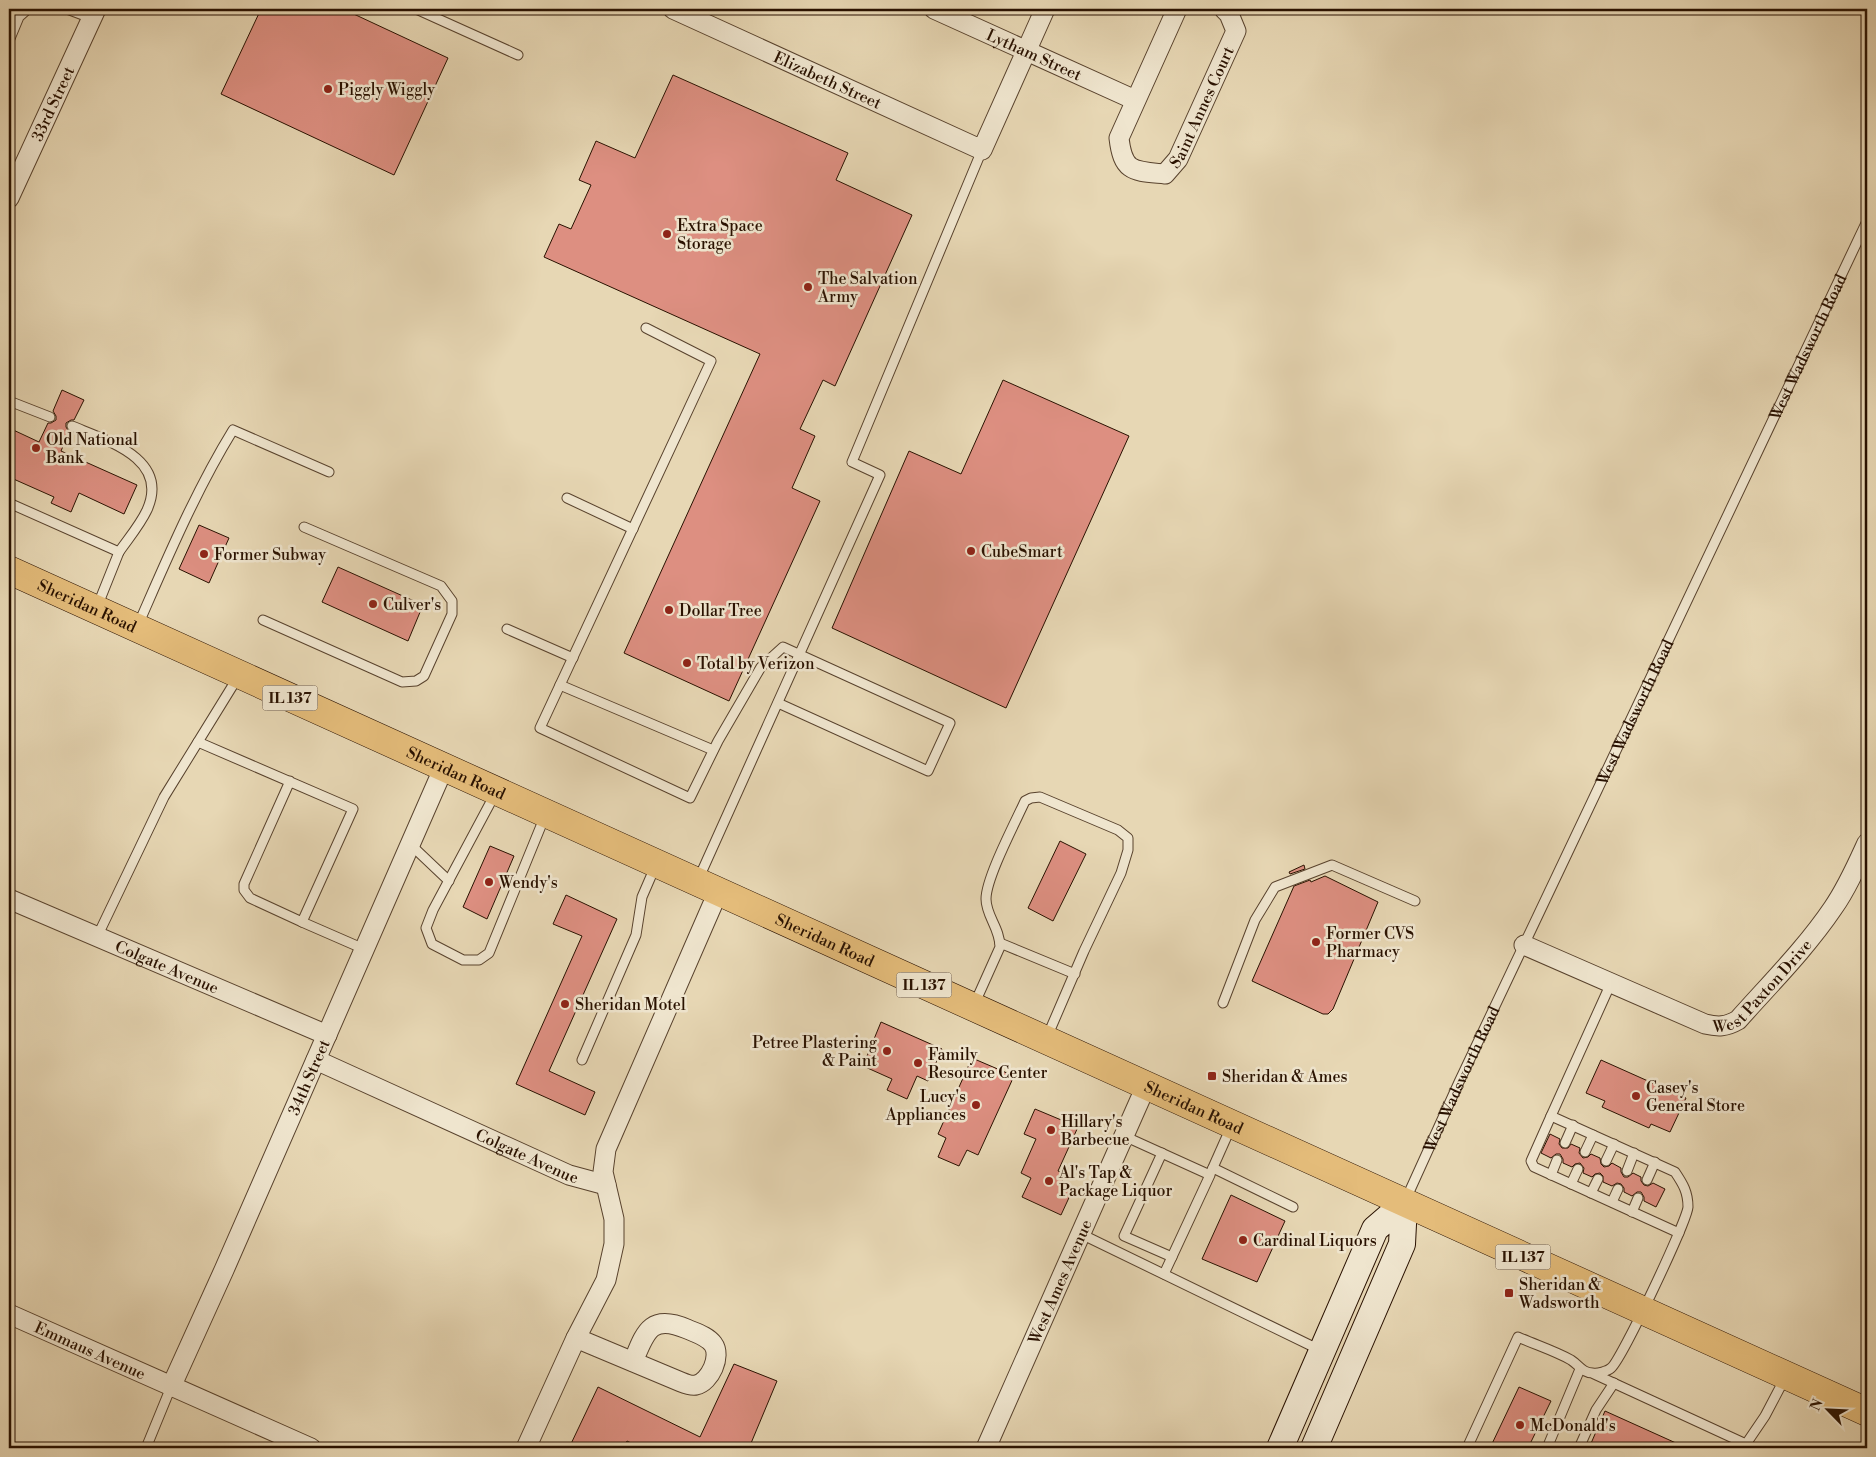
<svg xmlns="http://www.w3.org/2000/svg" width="1876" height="1457" font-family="'Libre Bodoni',serif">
  <rect width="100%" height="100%" fill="#e7d7b4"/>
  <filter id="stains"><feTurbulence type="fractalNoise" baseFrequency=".004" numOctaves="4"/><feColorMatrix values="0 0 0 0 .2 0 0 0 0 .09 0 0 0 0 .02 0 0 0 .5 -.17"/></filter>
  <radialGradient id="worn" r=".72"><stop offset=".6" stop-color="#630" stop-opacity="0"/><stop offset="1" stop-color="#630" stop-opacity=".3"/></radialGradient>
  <path fill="#dd8f81" stroke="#291100" d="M261,9H343L448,58L394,175L221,94Z
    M673,75L848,153L836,180L912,215L835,386L823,380L800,429L815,436L792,488L820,501L729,701L624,653L760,354L544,257L559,224L571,229L591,185L579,180L596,141L635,158Z
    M1003,380L1129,436L1006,708L832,628L909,451L961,474Z
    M62,390L84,400L74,420H71L66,423V427L69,432L61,451L137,485L124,514L79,493L71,512L51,503L54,497L9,477V428L39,442L48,423H51L56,420V416L53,411Z
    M199,525L229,538L209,583L179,569Z
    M338,567L423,605L408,641L322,602Z
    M1060,841L1086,854L1053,921L1028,908Z
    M490,846L514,856L487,919L463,907Z
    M1304,865L1305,869L1290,874L1289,872Z
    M1325,876L1378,902L1333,1009L1328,1014H1323L1252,981L1294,886L1310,880L1311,882Z
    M566,895L617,919L549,1071L595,1092L585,1115L516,1084L582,936L553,924Z
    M881,1022L942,1049L928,1081L917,1076L907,1099L887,1090L892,1079L863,1066Z
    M972,1058L1014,1076L978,1155L967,1150L959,1166L938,1157L946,1138L938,1134Z
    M1601,1060L1686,1098L1670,1132L1651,1124L1649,1128L1602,1107L1605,1101L1586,1093Z
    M1035,1109L1078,1127L1058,1171L1065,1174L1061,1184L1073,1189L1061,1215L1022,1197L1031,1178L1021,1173L1036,1139L1024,1134Z
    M1550,1134L1560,1139L1559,1144L1562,1148H1568L1571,1144L1580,1148L1579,1153L1583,1158L1588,1157L1591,1154L1600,1158L1601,1164L1604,1167L1609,1166L1612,1163L1621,1168V1172L1624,1177H1628L1633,1173L1641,1177V1181L1644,1185L1648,1186L1653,1183L1665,1189L1656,1207L1644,1201V1197L1641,1192H1637L1632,1196L1624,1192V1188L1621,1184L1617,1183L1612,1186L1603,1182V1176L1600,1173L1595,1174L1592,1177L1583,1173L1584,1168L1580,1163L1575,1164L1572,1167L1563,1163V1159L1560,1154H1556L1551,1158L1541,1153Z
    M1231,1195L1285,1221L1257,1282L1202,1259Z
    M734,1364L777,1381L749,1448H641L627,1441L623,1448H569L598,1387L700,1437Z
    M1519,1387L1551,1401L1528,1448H1490Z
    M1605,1411L1687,1448H1589Z"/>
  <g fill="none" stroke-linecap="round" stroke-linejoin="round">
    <g stroke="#58422d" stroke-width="11">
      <g id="lane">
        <path d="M67,9L91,18"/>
        <path d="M416,9L518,55"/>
        <path d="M9,41L19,17L28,9"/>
        <path d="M646,328L711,361L540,728L690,798L718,741L761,667L783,647L950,723L928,771L778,703"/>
        <path d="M9,401L50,417"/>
        <path d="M72,426C108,441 170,459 147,510C140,525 128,539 119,552"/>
        <path d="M567,498L633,529"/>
        <path d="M9,503L119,552L97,607"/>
        <path d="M263,620L402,682L416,681L424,676L452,614V601L441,586L304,527"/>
        <path d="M138,625C167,559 195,492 233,430L329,472"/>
        <path d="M507,629L573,658"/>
        <path d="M560,685L713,750"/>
        <path d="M198,742L353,809L302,922L250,898L244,890V884L290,781"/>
        <path d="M495,794L433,910L426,928L432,944L463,960H479L489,953L545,816"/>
        <path d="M410,844L449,881"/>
        <path d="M698,880L880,475L852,462L982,150"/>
        <path d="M302,922L364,949"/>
        <path d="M97,937L164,797L238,677"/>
        <path d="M1000,943L1075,974"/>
        <path d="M1223,1003L1255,920L1275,887L1332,865L1415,901"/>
        <path d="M974,1005L1000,947C1000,928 986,916 986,899C986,878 1015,823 1025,801L1031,798L1040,797L1118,830L1128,838V850L1121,873L1084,951L1047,1037"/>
        <path d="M582,1060L636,935L642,897L655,867"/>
        <path d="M1551,1116L1531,1161L1534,1167L1679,1233"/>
        <path d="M1124,1136L1210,1175L1164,1274"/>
        <path d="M1565,1143L1573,1125"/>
        <path d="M1585,1152L1593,1135"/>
        <path d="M1162,1153L1124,1236L1172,1257"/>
        <path d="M1606,1161L1614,1144"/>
        <path d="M1213,1168L1293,1207"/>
        <path d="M1627,1171L1634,1153"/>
        <path d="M1211,1172L1231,1127"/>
        <path d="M1551,1175L1557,1160"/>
        <path d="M1647,1180L1655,1162"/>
        <path d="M1571,1184L1578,1169"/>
        <path d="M1591,1193L1598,1179"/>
        <path id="s1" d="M1406,1199L1459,1082L1867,221"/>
        <path d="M1612,1202L1618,1189"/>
        <path d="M1632,1212L1638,1198"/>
        <path d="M1081,1234L1320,1350"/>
        <path d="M1594,1374L1746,1444L1765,1416L1785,1378"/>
        <path d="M146,1448L171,1387"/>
        <path d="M1467,1448L1518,1337C1536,1345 1555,1351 1571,1360C1579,1365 1582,1373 1593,1373C1597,1374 1608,1371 1611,1368C1621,1361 1687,1221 1688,1207C1688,1192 1683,1184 1675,1172L1551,1116L1611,983"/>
        <path d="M1547,1448L1580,1369"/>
        <path d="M1579,1448L1596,1410L1614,1383"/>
      </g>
    </g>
    <g stroke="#58422d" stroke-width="21">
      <g id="street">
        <path id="s2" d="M673,9L982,150L1045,9"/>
        <path id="s3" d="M934,9L1135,100"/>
        <path id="s4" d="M1177,9L1119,138C1123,173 1134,171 1165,174L1178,159L1236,31L1229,14L1224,9"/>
        <path id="s5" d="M9,198L96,9"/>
        <path id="s6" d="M9,899L327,1035"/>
        <path id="s7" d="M1524,945L1705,1024C1718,1027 1726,1027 1738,1020C1770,984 1806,948 1833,908C1847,888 1857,865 1867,843"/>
        <path id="s8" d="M316,1060L569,1175L606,1185"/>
        <path id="s9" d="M9,1314L311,1448"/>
        <path d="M576,1338L681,1382C686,1384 692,1386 696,1385C710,1382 722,1356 713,1344C707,1336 696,1333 687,1329C650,1313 645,1333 633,1362"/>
        <path id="s10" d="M171,1387L224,1270L444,767"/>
        <path d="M526,1448L576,1338L606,1280L614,1244V1219L603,1172L606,1149L718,892"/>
        <path id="s11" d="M986,1448L1146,1086"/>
      </g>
    </g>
    <g stroke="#291100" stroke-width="28">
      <path id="secondary" d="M1280,1448L1375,1229L1404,1204
        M1314,1448L1402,1244L1404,1204"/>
    </g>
    <g stroke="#291100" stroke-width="29">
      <g id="primary">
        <path id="s12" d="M9,570L1867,1412"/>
      </g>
    </g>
    <use href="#lane" stroke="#efe5ce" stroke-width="9"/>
    <use href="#street" stroke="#efe5ce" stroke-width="19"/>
    <use href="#secondary" stroke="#efe5ce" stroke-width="26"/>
    <use href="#primary" stroke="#e4bc7a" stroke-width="28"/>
  </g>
  <g fill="#8f2418" stroke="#efe5ce" stroke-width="2">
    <circle cx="328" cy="89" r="5"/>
    <circle cx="667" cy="234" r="5"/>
    <circle cx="808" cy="287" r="5"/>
    <circle cx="36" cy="448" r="5"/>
    <circle cx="971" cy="551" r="5"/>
    <circle cx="204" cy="554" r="5"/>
    <circle cx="373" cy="604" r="5"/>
    <circle cx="669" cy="610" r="5"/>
    <circle cx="687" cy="663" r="5"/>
    <circle cx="489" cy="882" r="5"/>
    <circle cx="1316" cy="942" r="5"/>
    <circle cx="565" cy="1004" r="5"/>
    <circle cx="887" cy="1051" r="5"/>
    <circle cx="918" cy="1063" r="5"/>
    <rect x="1207" y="1071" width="10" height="10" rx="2.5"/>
    <circle cx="1636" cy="1096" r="5"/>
    <circle cx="976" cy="1105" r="5"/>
    <circle cx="1051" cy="1130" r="5"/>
    <circle cx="1049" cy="1181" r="5"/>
    <circle cx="1243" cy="1240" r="5"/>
    <rect x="1504" y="1288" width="10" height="10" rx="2.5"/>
    <circle cx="1520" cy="1425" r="5"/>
  </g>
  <g text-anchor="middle" stroke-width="5" stroke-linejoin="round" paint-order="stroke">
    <g fill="#efe5ce" stroke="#64513e" stroke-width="1">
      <rect x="262.5" y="685.5" width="55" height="25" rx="4"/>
      <rect x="896.5" y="972.5" width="55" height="25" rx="4"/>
      <rect x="1495.5" y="1244.5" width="55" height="25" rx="4"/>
    </g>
    <g font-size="15" font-weight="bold" fill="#291100">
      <text x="290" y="703">IL 137</text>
      <text x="924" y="990">IL 137</text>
      <text x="1523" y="1262">IL 137</text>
    </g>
    <g font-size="16" fill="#291100" stroke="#efe5ce">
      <text dy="6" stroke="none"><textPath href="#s3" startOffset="110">Lytham Street</textPath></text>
      <text dy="6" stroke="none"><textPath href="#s2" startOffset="170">Elizabeth Street</textPath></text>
      <text dy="6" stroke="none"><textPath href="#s5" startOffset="104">33rd Street</textPath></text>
      <text dy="6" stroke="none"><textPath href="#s4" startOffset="286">Saint Annes Court</textPath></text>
      <text dy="6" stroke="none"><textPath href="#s1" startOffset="942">West Wadsworth Road</textPath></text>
      <text dy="6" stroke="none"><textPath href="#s12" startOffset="86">Sheridan Road</textPath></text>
      <text dy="6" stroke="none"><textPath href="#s1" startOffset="538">West Wadsworth Road</textPath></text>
      <text dy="6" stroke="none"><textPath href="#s12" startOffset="491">Sheridan Road</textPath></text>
      <text dy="6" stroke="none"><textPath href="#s12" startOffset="896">Sheridan Road</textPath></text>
      <text dy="6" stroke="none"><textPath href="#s6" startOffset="172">Colgate Avenue</textPath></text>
      <text dy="6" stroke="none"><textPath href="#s7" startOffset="271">West Paxton Drive</textPath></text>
      <text dy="6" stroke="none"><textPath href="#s10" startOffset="339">34th Street</textPath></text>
      <text dy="6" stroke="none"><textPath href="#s1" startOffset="132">West Wadsworth Road</textPath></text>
      <text dy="6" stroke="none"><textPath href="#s12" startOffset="1301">Sheridan Road</textPath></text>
      <text dy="6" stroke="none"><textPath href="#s8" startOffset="232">Colgate Avenue</textPath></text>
      <text dy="6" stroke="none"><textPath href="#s11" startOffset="182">West Ames Avenue</textPath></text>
      <text dy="6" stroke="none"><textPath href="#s9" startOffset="89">Emmaus Avenue</textPath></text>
    </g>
    <g font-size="16" fill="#291100" stroke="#efe5ce" text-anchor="start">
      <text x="338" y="95">Piggly Wiggly</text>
      <text x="677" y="231">Extra Space<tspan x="677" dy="18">Storage</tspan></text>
      <text x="818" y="284">The Salvation<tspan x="818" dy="18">Army</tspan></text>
      <text x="46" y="445">Old National<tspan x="46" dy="18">Bank</tspan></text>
      <text x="981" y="557">CubeSmart</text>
      <text x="214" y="560">Former Subway</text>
      <text x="383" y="610">Culver's</text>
      <text x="679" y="616">Dollar Tree</text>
      <text x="697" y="669">Total by Verizon</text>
      <text x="499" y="888">Wendy's</text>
      <text x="1326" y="939">Former CVS<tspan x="1326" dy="18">Pharmacy</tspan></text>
      <text x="575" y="1010">Sheridan Motel</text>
      <text x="877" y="1048" text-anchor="end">Petree Plastering<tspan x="877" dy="18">&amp; Paint</tspan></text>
      <text x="928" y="1060">Family<tspan x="928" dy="18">Resource Center</tspan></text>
      <text x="1222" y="1082">Sheridan &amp; Ames</text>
      <text x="1646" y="1093">Casey's<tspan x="1646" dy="18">General Store</tspan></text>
      <text x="966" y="1102" text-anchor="end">Lucy's<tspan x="966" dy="18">Appliances</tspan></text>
      <text x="1061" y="1127">Hillary's<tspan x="1061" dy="18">Barbecue</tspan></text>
      <text x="1059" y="1178">Al's Tap &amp;<tspan x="1059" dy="18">Package Liquor</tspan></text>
      <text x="1253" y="1246">Cardinal Liquors</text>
      <text x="1519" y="1290">Sheridan &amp;<tspan x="1519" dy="18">Wadsworth</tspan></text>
      <text x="1530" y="1431">McDonald's</text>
    </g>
  </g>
  <rect width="1876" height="1457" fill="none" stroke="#e7d7b4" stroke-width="30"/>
  <rect x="10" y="10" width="1856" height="1437" fill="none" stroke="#291100" stroke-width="2.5"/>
  <rect x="15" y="15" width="1846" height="1427" fill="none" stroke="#291100"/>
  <g transform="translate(1828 1410) rotate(294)" stroke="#efe5ce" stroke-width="4" paint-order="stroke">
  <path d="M0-4L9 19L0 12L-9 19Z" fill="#291100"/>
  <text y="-8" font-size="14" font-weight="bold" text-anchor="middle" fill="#291100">N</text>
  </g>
  <rect width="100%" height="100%" filter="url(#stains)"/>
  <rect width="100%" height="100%" fill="url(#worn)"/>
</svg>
